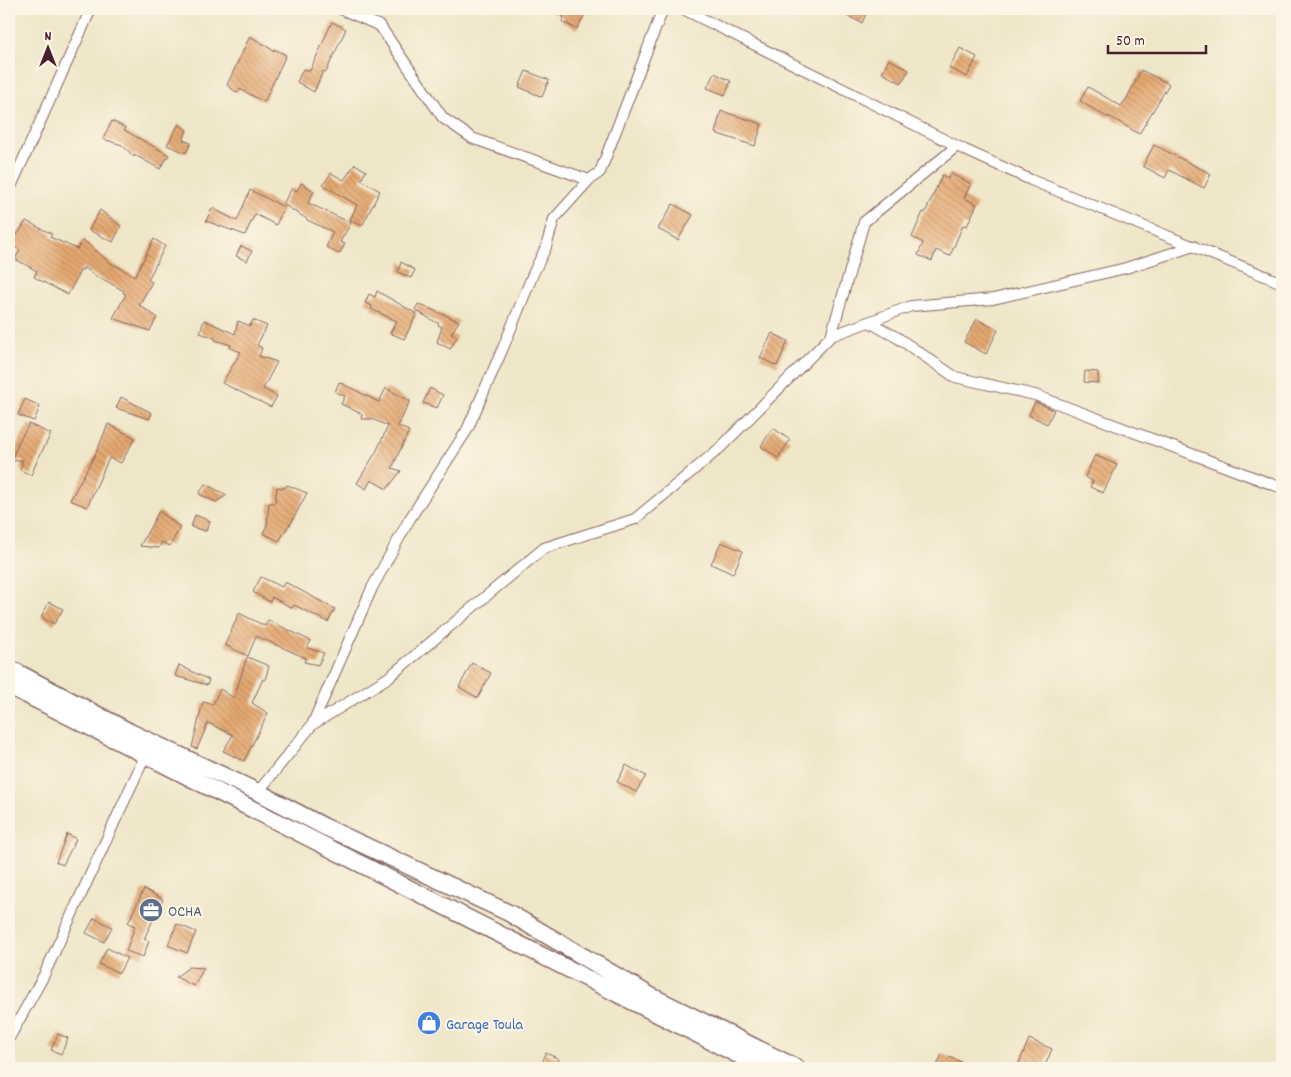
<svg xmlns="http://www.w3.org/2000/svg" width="1291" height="1077" font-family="Dekko,sans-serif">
  <defs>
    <pattern id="building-back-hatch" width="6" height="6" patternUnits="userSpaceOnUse" patternTransform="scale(1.25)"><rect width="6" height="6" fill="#e5a971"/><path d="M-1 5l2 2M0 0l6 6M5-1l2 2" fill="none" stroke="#bc895d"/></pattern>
  </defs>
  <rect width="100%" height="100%" fill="#fcf5e5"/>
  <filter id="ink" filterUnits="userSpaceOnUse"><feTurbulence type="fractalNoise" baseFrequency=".02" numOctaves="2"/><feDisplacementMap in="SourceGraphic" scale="10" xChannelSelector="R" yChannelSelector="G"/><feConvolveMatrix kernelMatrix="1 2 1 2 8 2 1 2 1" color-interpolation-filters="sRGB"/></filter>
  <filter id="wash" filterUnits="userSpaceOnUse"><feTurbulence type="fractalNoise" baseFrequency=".0096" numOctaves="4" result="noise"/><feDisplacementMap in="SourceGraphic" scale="20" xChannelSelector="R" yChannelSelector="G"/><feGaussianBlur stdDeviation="1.12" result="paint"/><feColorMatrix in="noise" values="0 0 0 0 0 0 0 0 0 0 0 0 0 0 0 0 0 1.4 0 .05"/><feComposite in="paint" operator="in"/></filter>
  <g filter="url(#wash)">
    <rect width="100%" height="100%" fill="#efe6c8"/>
    <g id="blocks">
      <path fill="url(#building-back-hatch)" d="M547,9H588L577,29L562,22L564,17Z
        M833,9H868L862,23Z
        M332,22L346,29L326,72L323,71L314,92L297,82L303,69L310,71Z
        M250,36L274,51V49L286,55L264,102L240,89L237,93L227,85Z
        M960,48L977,57L967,77L949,68Z
        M889,59L909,70L901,83L882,73Z
        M1141,70L1169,84L1139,134L1109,116L1108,118L1080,101L1088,87L1121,106L1127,98Z
        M526,71L549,80L542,97L519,87Z
        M714,73L731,81L725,95L707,88Z
        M721,111L762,124L755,146L715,133Z
        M112,121L126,128L124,130L169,155L160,169L135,155L134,157L122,145L103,139Z
        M179,124L187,130L183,140L191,143L186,153L167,145Z
        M1154,145L1211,174L1204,188L1169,170L1165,178L1143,166Z
        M355,164L366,171L361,180L380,191L362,226L350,220L357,205L323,185L331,173L344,180Z
        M950,173L971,184L964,198L977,204L967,226L963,225L950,256L936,250L932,261L918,255L923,243L912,237L923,212L925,213L942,175L948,179Z
        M301,183L314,191L308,203L351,223L340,242L345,244L339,254L326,247L333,232L307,220V219L283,204L292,188L297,191Z
        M250,190L284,207L276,225L255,214L245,235L206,221L212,208L237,221Z
        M673,204L693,215L678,240L658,229Z
        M100,210L121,226L113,242L89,230Z
        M26,221L52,234L50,237L77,249L83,240L111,263L135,276L154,239L165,246L148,280L152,282L139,305L157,317L150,331L113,318L126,294L123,293L124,291L101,278L100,279L84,267L83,270L81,269L68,295L34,277L37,271L15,259L20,250L12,246L13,245L9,242V225L17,235Z
        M241,246L252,251L247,261L236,256Z
        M401,262L415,270L411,278L398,272Z
        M377,291L417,314L404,339L390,333L397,321L371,309L372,306L365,303L369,294L375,297Z
        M418,304L459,321L451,334L457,337L450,349L437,342L442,327L438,325L439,324L415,310Z
        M977,319L998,330L986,354L964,342Z
        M204,320L235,334L238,321L250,326L253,320L267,326L257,345L262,348L259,356L277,362L263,389L277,396L271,407L222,383L241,352L230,348L231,345L215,340V338L200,333Z
        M772,333L788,341L777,366L760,358Z
        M1085,371L1098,372V383L1084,382Z
        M339,382L379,402L386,388L410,401L398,426L409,431L392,468L401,471L387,489L371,480L366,489L357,483L376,452L388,426L372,419H361L362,414L341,404L345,396L335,392Z
        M430,388L443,395L437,408L423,403Z
        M121,397L152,413L149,419L116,408Z
        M25,399L40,406L34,421L18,415Z
        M1035,402L1054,410L1047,424L1029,415Z
        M29,424L51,434L38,459L31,475L20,470L23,460L11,461L19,441Z
        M108,424L135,438L121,463L109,458L87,507L70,500L96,453Z
        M773,428L790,440L778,458L761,446Z
        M1095,455L1117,465L1103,493L1090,487L1093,481L1085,477Z
        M205,484L227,495L216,502L199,494Z
        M287,485L307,493L290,525H289L279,541L263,533L267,525L269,503H275L277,487L285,488Z
        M159,511L180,527L170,546L162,542L159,548L140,546Z
        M195,515L210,521L206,531L191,527Z
        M721,542L743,551L733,574L711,564Z
        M261,577L282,587L285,582L335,609L328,622L294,605L292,608L272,597L270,602L253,592Z
        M49,602L63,609L54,624L41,617Z
        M239,613L265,626L268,620L311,641L307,648L324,653L318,665L304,662L306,658L256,636L248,656L225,645Z
        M247,657L269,666L265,680L263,679L252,703L268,713L244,761L223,751L233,735L208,723L197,749L192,747L203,702L213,704L220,689L234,698Z
        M472,663L491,673L478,698L459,687Z
        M179,665L209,680L207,685L175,676Z
        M626,765L646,776L636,792L617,782Z
        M67,834L76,839L63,865L56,862Z
        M144,889L163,899L144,939L149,941L143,957L126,951L135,926L128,923Z
        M94,918L112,927L104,942L86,933Z
        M177,924L196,932L187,953L168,945Z
        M107,948L127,958L119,973L99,964Z
        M189,967L204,968L194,986L176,977Z
        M58,1034L68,1038L61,1054L51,1050Z
        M1029,1039L1052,1049L1044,1068H1017Z
        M546,1053L559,1059L555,1068L542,1063Z
        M942,1054L975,1068H936Z"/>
    </g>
  </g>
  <g filter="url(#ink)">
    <use href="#blocks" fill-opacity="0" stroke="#846562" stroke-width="1"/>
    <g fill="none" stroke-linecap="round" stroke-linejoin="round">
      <g stroke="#846562" stroke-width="12">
        <path id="street" d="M341,9L380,26L443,118L472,138L589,180
          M683,9L965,150L1031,180L1282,283
          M9,191L91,9
          M869,322L898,338L955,377L1035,395L1282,488
          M831,336L864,222L957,146
          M312,725L372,588L409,520L467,430L503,348L533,274L546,247L554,219L589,180L600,172L663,9
          M258,792L312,725L389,677L544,548L635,519L720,448L831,336L911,306L993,299L1126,268L1194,246
          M9,1038L43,977L146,754"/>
      </g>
      <g stroke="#846562" stroke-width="19">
        <path id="primary" d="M9,668L130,732L258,792L323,826L509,913L649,995L797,1068
          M9,686L764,1068"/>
      </g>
      <use href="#street" stroke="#fff" stroke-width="10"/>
      <use href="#primary" stroke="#fff" stroke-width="16"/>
    </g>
  </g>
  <defs>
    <g id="office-disc" transform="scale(1.25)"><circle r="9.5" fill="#5c6f8a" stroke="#fcf5e5"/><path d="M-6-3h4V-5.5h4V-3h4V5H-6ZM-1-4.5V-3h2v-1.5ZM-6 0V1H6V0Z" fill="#fff"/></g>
    <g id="shop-disc" transform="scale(1.25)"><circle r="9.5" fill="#3f7fe0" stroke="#fcf5e5"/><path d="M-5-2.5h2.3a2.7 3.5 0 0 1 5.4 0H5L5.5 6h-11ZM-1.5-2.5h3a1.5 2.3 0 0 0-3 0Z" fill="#fff"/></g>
  </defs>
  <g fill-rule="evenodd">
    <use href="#office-disc" x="151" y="910"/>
    <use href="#shop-disc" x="429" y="1023"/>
  </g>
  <g text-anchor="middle" stroke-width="4.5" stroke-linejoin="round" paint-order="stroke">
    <g font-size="16" fill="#4e5e75" stroke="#fcf5e5" text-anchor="start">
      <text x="168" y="916">OCHA</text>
    </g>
    <g font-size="16" fill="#366cbe" stroke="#fcf5e5" text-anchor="start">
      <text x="446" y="1029">Garage Toula</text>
    </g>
  </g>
  <rect width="1291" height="1077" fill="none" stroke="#fcf5e5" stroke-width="30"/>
  <g transform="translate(48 48)" stroke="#fcf5e5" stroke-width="4" paint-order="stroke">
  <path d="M0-4L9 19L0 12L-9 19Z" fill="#4a1f2b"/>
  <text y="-8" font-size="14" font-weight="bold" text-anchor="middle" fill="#4a1f2b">N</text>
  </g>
  <path d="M1108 45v8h98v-8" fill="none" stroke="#4a1f2b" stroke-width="2.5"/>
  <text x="1116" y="45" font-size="15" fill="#4a1f2b" stroke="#fcf5e5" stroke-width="4" paint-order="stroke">50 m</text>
</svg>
